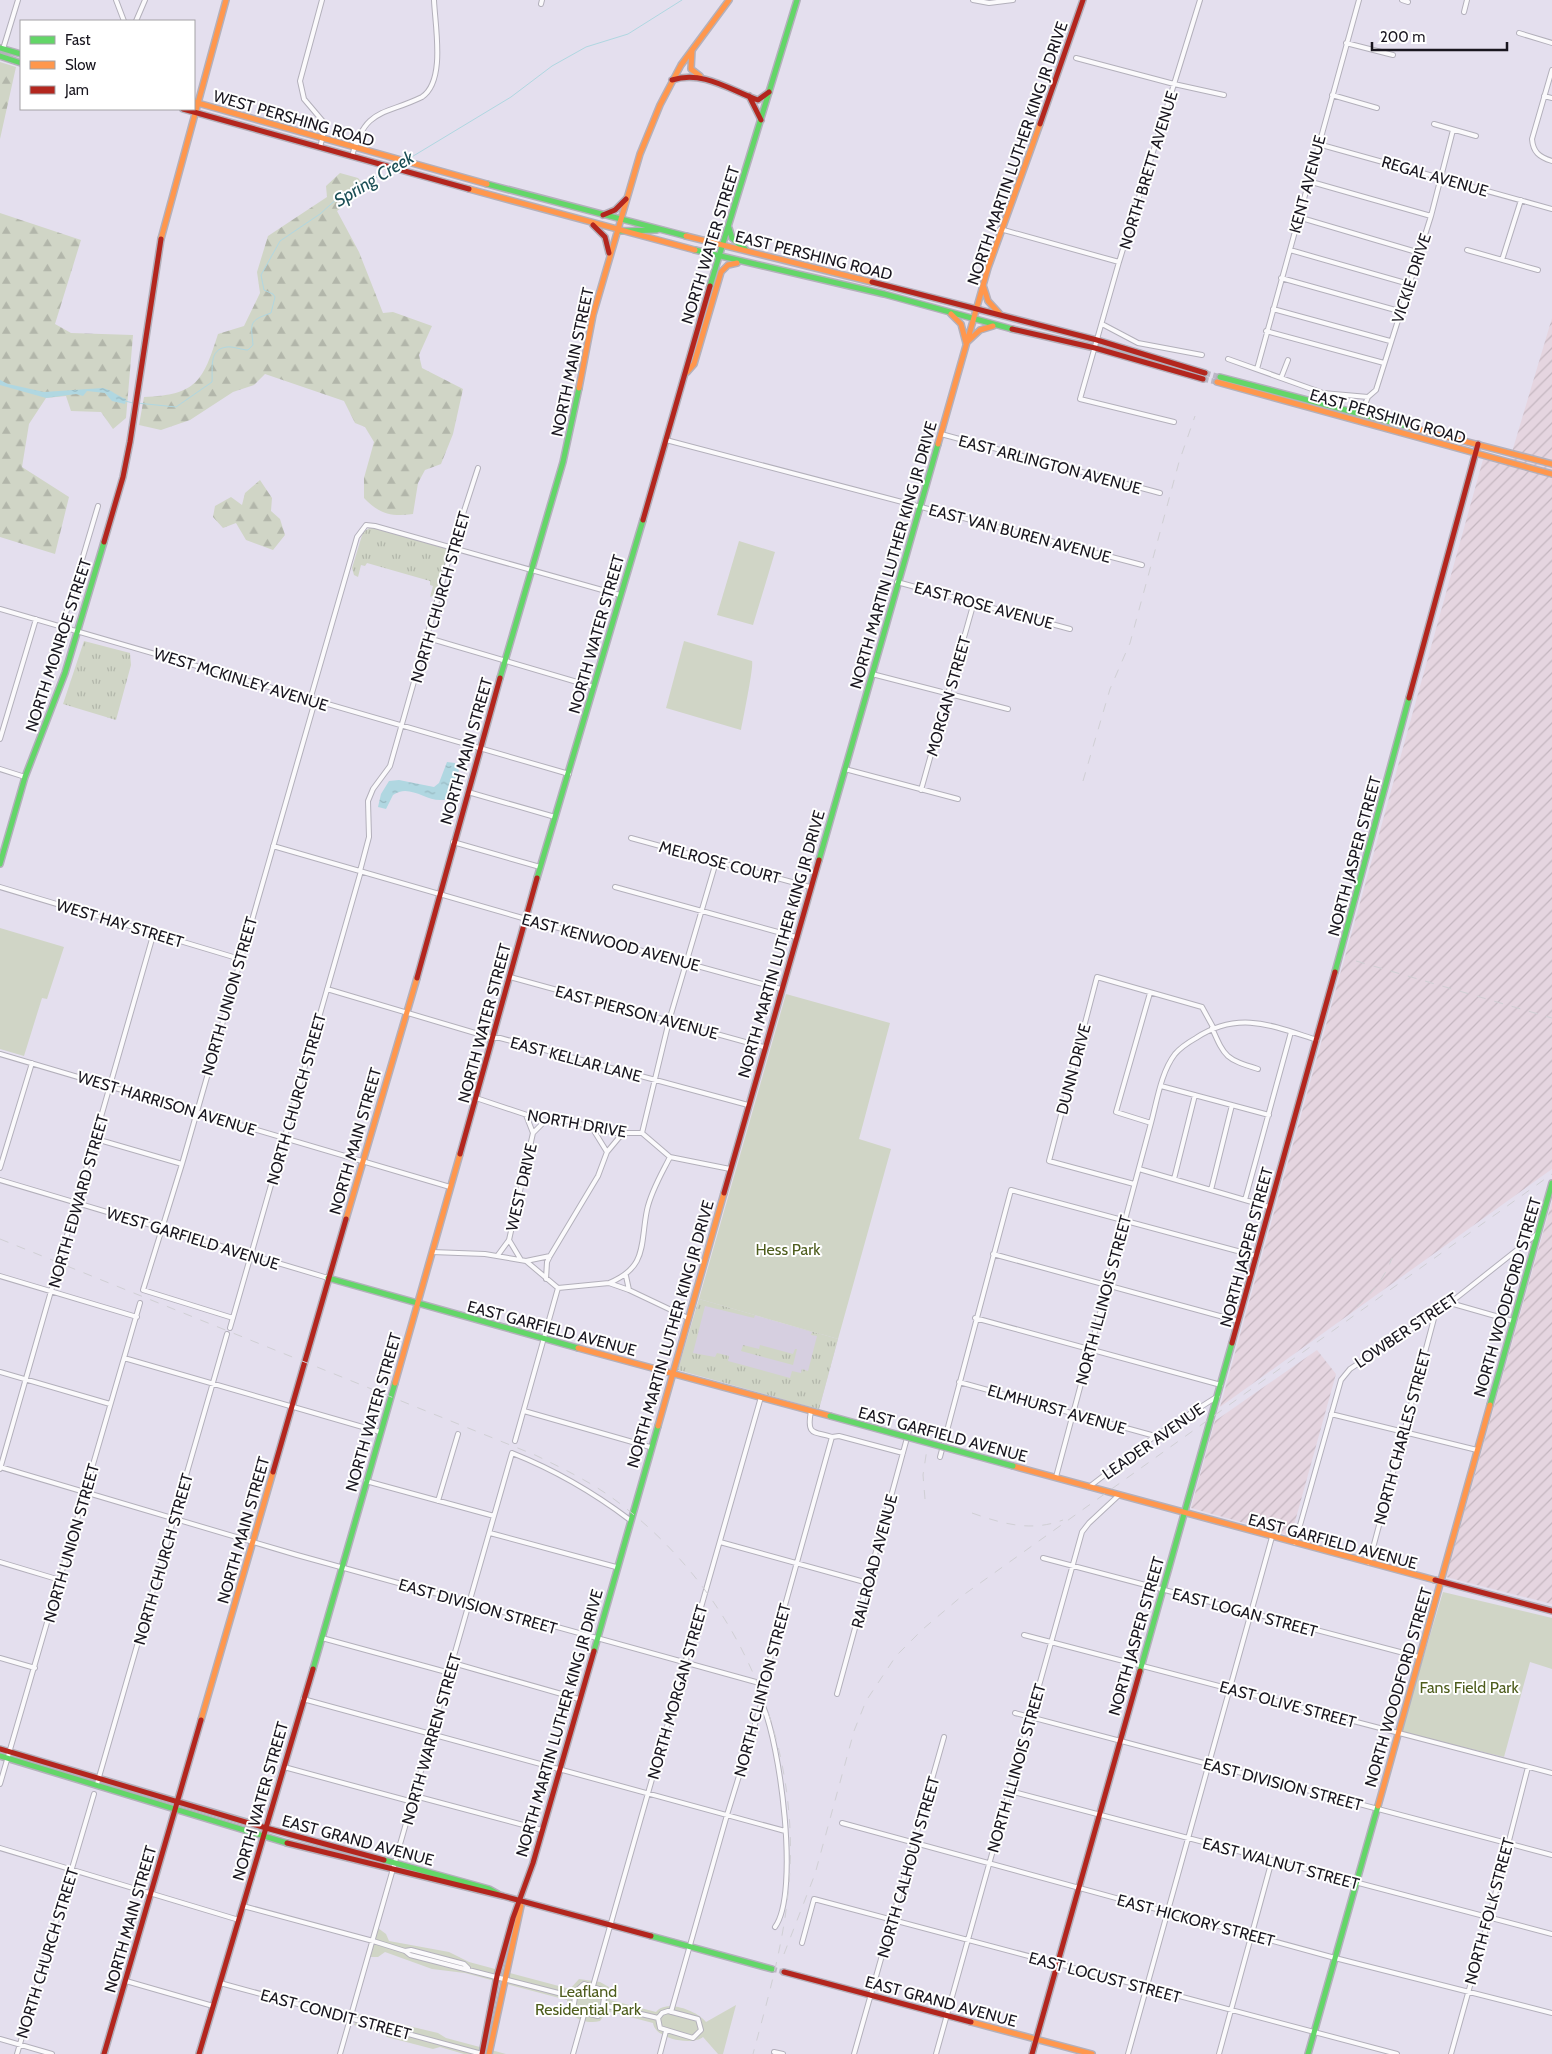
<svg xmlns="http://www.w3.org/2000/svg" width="1552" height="2054" font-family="Cabin,sans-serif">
  <defs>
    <pattern id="industrial-furrows" width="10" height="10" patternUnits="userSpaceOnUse" patternTransform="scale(1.25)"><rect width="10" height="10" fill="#e5d5e0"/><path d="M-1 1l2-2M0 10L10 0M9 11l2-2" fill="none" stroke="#c4b6c0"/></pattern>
    <pattern id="grass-tufts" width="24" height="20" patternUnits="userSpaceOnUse" patternTransform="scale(1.25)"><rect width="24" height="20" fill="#d0d5c6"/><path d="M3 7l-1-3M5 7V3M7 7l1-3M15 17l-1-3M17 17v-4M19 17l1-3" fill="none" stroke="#b2b6aa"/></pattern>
    <pattern id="forest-firs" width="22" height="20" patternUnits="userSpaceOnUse" patternTransform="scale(1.25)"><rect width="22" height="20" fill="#d0d5c6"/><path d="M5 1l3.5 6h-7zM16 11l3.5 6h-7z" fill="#b2b6aa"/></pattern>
    <pattern id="water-ripples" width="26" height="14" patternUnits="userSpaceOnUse" patternTransform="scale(1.25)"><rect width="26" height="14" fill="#b0d7e1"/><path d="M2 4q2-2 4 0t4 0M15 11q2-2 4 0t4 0" fill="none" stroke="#97b8c1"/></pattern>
  </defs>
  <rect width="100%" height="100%" fill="#e4dfee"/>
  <path fill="url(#industrial-furrows)" d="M1552,318V1169L1220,1407L1484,456L1509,462Z
    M1552,1201V1604L1446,1577Z
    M1317,1350L1336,1374L1291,1536L1191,1508L1215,1421Z"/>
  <path fill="#d6cfe0" d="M699,1299L838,1339L819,1409L678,1370Z"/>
  <path fill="url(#grass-tufts)" fill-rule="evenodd" d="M371,527L447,549L448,551L437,594L430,597L433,586L430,585V581L367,563L365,566L361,565L358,577L354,575L352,568L363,532Z
    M84,641L130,653L131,665L116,720L63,704Z
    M699,1299L838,1339L819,1409L678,1370ZM705,1306L754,1318L755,1315L812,1332L811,1335L817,1336L808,1371L802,1369L801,1373L792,1371L790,1378L728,1361L729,1356L717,1353L715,1357L693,1353Z
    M743,1345L759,1349L760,1345L793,1354L795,1349H797L793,1365L741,1351Z"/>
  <path fill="url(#forest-firs)" d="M0,62L16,67L0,139Z
    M340,173L358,178L367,188L337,211L359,252L383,313L393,312L432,326L419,355L422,368L463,389L453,434L441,464L425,470L418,483L413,514C392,517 379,514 364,498V478L374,442L365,427L355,423L344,401L265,374L254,385L233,392L190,420L161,430L139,425L144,397C197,395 203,381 218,334L244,326L260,293L257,272L268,236L327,197L326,186Z
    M0,213L81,240L55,324L71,333L133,335L126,418L113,429L101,412L71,411L66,396L46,398L29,424L22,467L69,497L55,554L0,537Z
    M260,480L272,498L271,511L280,519L285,535L273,550L246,540L236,523L223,528L213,517L215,506L231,497L242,505L245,493Z"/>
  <path fill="#d0d5c6" d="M739,541L775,552L753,625L717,615Z
    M684,641L752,661C754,666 743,719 741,730L666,708Z
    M0,928L64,947L47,999L42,998L24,1056L0,1049Z
    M786,994L890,1023L859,1139L891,1149L838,1339L699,1299Z
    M1443,1592L1552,1618V1669L1530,1662L1504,1757L1401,1732Z
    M378,1928L386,1934L389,1941L449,1952L469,1962L570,1989L579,1979L600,1982L609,1987L610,2000L656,2012C667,1999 697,2011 706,2022L736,2005L723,2054H718L703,2037C692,2046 655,2039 653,2023L607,2011L600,2021C585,2025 566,2017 567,2000L465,1973L432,1969L385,1952L378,1957H370Z
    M358,2014L438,2033L446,2038L506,2054H464L440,2047L433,2049L387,2037L384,2033L354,2025Z"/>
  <path fill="url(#water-ripples)" d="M0,380L8,384L44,392L103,388C112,390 117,396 126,399L125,404L112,401L105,393L87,391L83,396L76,394L46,398L0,385Z
    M447,762L455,763L459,770L452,793L447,799C428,805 411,782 393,795L386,809L378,807L381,794L389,781L399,780L434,787L439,783Z"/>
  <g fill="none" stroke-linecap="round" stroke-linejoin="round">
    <path stroke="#b0d7e1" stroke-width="1" d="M405,161L511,97L552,66L586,47L628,34L682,0
      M125,401L133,403
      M137,403L176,407L212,382C213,369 208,349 227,347C232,346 242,350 248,350L253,345C251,323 248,321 271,313L275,297L273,294L264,290L261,275L280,241L320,214L341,195L373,178L387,175L392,170"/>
    <path stroke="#bbb7c5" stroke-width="5" stroke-dasharray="5 2.5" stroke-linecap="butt" d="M772,1969L784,1972"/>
    <path stroke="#bbb7c5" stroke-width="5.5" stroke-dasharray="5.5 3" stroke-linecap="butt" d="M1205,373L1220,377
      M1203,379L1217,382"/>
    <g stroke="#b3b0bb" stroke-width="6">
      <path id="street" d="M116,0L124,21
        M973,0L989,3L1013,0
        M1402,0L1408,2
        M541,4L542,0
        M1464,12L1467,0
        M136,21L145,0
        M1519,33L1552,43
        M1346,43L1393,55
        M3,49L18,0
        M1076,58L1174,84L1224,95
        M1552,70L1532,139C1533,152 1539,157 1552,161
        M1332,95L1377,108
        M1544,96L1552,98
        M1434,124L1476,136
        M1318,144L1552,209
        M320,147L326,125L304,99L300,81L322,0
        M352,156C366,107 383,116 422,97C446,81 435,26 434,0
        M1308,181L1431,216
        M1298,217L1420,253
        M1000,229L1119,262
        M1290,250L1409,284
        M1467,250L1538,270
        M1502,260L1521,200
        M1281,278L1399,311
        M1273,309L1390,341
        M1102,324L1138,343L1202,355
        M1266,331L1384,363
        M1228,359L1323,393L1368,397
        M1257,369L1359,0
        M1281,378L1288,360
        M1361,414L1368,397L1376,390L1431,216L1453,130
        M1174,422L1080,399L1119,262L1200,0
        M941,434L1160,493
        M666,440L1142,565
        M897,582L1070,629
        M0,609L569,774
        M62,627L98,506
        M428,638L594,687
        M872,674L1008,709
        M310,700L357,537L366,525L375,526L620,595
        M0,739L36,619
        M0,769L25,777
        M845,769L958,799
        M921,790L974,602
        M468,792L555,817
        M631,838L810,887
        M453,842L540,867
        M273,846L526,919L781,989
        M360,871L369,837L368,801L373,789L390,766L452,548L478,468
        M0,887L240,959
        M615,887L796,937
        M510,977L764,1047
        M327,989L492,1038H500L748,1105
        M1150,993L1116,1112L1151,1123
        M1212,1028C1225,1058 1226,1059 1258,1069
        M0,1054L450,1187
        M1161,1086L1269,1115
        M476,1098L545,1121H568L615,1133H642L670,1157L730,1169
        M526,1115L533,1133
        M591,1126L607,1152
        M642,1133L669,1021L716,862
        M96,1139L182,1164
        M0,1168L32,1063
        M1139,1169L1269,1207
        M1174,1179L1195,1095
        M0,1180L328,1278
        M1134,1184L1049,1161L1097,977L1202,1007L1213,1027
        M1211,1190L1232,1105
        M1245,1200L1291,1032
        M509,1240L521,1260
        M432,1252L485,1254L526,1261L558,1288L609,1283L629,1290L688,1318
        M993,1254L1238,1321
        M498,1255L509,1240L533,1133L545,1121
        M526,1261L550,1256
        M0,1276L137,1317
        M626,1276L629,1290
        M546,1279L547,1262L550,1256L598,1176L607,1152L622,1134
        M609,1283C648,1267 640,1244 647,1210C651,1191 662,1173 670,1157
        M1450,1303L1513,1321
        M233,1318L143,1290L182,1164L315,701
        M975,1318L1221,1385
        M230,1328L361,871
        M124,1358L380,1432
        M0,1372L110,1404
        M959,1382L1155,1436
        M524,1411L650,1447
        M1331,1414L1477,1450
        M832,1437L839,1436L903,1453
        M515,1441L558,1288
        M940,1457L1011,1190L1256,1256
        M0,1467L297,1555L763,1684
        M0,1469L154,932
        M1056,1477L1151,1123C1157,1101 1161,1072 1175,1054C1181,1047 1189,1042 1196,1038C1239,1010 1273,1026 1317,1040
        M366,1481L494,1516
        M1089,1487L1155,1436L1218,1396
        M438,1501L458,1434
        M490,1533L616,1567
        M720,1542L868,1583
        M1295,1543L1341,1380L1350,1369L1450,1303L1537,1234
        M1043,1558L1419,1657
        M0,1562L60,1580
        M1369,1563L1436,1311
        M1024,1635L1552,1773
        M322,1638L450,1673
        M0,1658L35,1668
        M453,1663L579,1699
        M837,1694L910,1427
        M303,1699L785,1831
        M762,1704C780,1742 800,1893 775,1927
        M1015,1713L1552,1855
        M284,1767L413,1802
        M0,1784L140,1303
        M97,1784L227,1334
        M1010,1791L1552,1934
        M415,1796L542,1830
        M842,1823L1335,1958L1552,2013
        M0,1848L239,1920
        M243,1906L373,1941L405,1951L410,1955L574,1997
        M802,1943L814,1899L1397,2054
        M405,1951L411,1950L464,1964L468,1968
        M126,1981L213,2006
        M220,1983L482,2054
        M584,1984L605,1991L603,2005L598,2016L573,2010L576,1991Z
        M593,1986L761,1397
        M603,2005L658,2018L662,2013L668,2011L698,2019L701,2030L693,2038L660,2028L658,2018
        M671,2012L727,1815L763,1698V1684L832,1437C815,1431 806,1437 811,1411
        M0,2039L52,2054
        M774,2052L783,2054
        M17,2054L94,1794
        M340,2054L512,1453C555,1470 593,1492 630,1520
        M573,2054L584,2015
        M660,2054L666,2031
        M854,2054L944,1737
        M936,2054L1082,1532L1089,1523L1119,1495
        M1128,2054L1272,1537
        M1219,2054L1272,1860
        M1451,2054L1489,1918L1528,1767"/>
    </g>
    <g stroke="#b3b0bb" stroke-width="8">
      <path id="fast" d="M0,48L21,54
        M0,56L21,63
        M487,184L686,236
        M729,228L732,238L745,249
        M619,231L657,230
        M695,250L884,294L1012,329
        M710,286L797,0
        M1220,377L1410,427
        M500,678L563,462L579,388
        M819,860L938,444
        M0,864L25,777L65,673L104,542
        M537,878L643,520
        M1335,972L1409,698
        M328,1278L578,1348
        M1490,1405L1552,1183
        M594,1651L658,1426
        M313,1669L395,1383
        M1140,1671L1232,1343
        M0,1756L287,1843
        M384,1860L489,1889L498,1894
        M651,1936L772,1969
        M1308,2054L1378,1806"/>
    </g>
    <g stroke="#b3b0bb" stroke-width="8">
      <path id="slow" d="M692,50L691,69L700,76
        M194,102L487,184
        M469,189L695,250
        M686,236L872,282
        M161,239L226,0
        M983,285L988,301L999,313
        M951,314L961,324L966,343
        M966,343L980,330L993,326
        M687,372L694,364L721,272L728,265L737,263
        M1217,382L1552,474
        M579,388L593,315L640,154L660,105L681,65L729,0
        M1410,427L1552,464
        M938,444L988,268L1040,124
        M346,1219L417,978
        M578,1348L830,1416
        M395,1383L460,1154
        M658,1426L724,1193
        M1013,1466L1435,1580
        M201,1720L273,1472
        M1378,1806L1490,1405
        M971,2022L1092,2054
        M489,2054L521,1906"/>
    </g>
    <g stroke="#b3b0bb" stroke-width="8">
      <path id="jam" d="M672,80C703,70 730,90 758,100L769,92
        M749,96L761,120
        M183,109L469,189
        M1040,124L1083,0
        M603,215L615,210L626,199
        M593,225L605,237L609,253
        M872,282L1097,340L1205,373
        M1012,329L1095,348L1203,379
        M643,520L710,286
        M104,542L123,477L130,442L161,239
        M1409,698L1478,444
        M417,978L500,678
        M460,1154L537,878
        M724,1193L819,860
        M1232,1343L1335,972
        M273,1472L346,1219
        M1435,1580L1552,1611
        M0,1749L266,1828L384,1860
        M287,1843L503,1896L651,1936
        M784,1972L971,2022
        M104,2054L201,1720
        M199,2054L313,1669
        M482,2054L497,1976L513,1918L533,1863L594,1651
        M1032,2054L1140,1671"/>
    </g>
    <use href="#street" stroke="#fbfafc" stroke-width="4"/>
    <use href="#fast" stroke="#63d668" stroke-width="5"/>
    <use href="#slow" stroke="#ff974d" stroke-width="5"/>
    <use href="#jam" stroke="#b3261e" stroke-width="5"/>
    <path stroke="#d0cfd4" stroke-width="1" stroke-dasharray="9 9" stroke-linecap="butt" d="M1083,781L1110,689L1130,643L1179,462L1195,416
      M1356,961L1552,1018
      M0,1239L535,1455C566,1470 597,1485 623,1506C738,1595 801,1740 789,1884C784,1943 768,1998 753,2054
      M1357,1307C1372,1292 1385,1278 1392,1258
      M925,1499L923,1475L927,1449
      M972,1513C1003,1524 1031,1532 1063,1520
      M784,1954L815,1874L854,1731L866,1701L896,1656L923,1629L962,1596L1552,1174"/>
    <g stroke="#b3b0bb" stroke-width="8" stroke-linecap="butt">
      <path id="fast-bridge" d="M830,1416L1013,1466"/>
    </g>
    <use href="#fast-bridge" stroke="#63d668" stroke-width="5"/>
  </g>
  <g text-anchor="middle" stroke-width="4" stroke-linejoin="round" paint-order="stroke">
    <g font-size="16" fill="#19161f" stroke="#fff">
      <text transform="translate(294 118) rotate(16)" y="6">WEST PERSHING ROAD</text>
      <text transform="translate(1017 153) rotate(-71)" y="6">NORTH MARTIN LUTHER KING JR DRIVE</text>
      <text transform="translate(1148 170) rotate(-73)" y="6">NORTH BRETT AVENUE</text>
      <text transform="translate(1435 176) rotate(16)" y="6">REGAL AVENUE</text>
      <text transform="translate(1307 184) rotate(-75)" y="6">KENT AVENUE</text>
      <text transform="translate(710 245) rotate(-73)" y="6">NORTH WATER STREET</text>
      <text transform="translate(814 255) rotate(14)" y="6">EAST PERSHING ROAD</text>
      <text transform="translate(1411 278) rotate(-72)" y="6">VICKIE DRIVE</text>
      <text transform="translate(572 362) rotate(-78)" y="6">NORTH MAIN STREET</text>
      <text transform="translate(1388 416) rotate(16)" y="6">EAST PERSHING ROAD</text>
      <text transform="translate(1050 464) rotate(15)" y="6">EAST ARLINGTON AVENUE</text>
      <text transform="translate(1020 533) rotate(15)" y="6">EAST VAN BUREN AVENUE</text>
      <text transform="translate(893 555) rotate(-74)" y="6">NORTH MARTIN LUTHER KING JR DRIVE</text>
      <text transform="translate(440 597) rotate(-74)" y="6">NORTH CHURCH STREET</text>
      <text transform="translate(984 605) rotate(15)" y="6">EAST ROSE AVENUE</text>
      <text transform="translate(596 634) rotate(-74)" y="6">NORTH WATER STREET</text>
      <text transform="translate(58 645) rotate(-72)" y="6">NORTH MONROE STREET</text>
      <text transform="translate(241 679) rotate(17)" y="6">WEST MCKINLEY AVENUE</text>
      <text transform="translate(948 696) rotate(-74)" y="6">MORGAN STREET</text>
      <text transform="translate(466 751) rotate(-74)" y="6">NORTH MAIN STREET</text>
      <text transform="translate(1354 856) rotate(-75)" y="6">NORTH JASPER STREET</text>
      <text transform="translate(720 862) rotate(15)" y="6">MELROSE COURT</text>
      <text transform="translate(120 923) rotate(17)" y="6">WEST HAY STREET</text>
      <text transform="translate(611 942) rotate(15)" y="6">EAST KENWOOD AVENUE</text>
      <text transform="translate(781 944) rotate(-74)" y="6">NORTH MARTIN LUTHER KING JR DRIVE</text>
      <text transform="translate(229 996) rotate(-74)" y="6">NORTH UNION STREET</text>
      <text transform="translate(637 1012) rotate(15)" y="6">EAST PIERSON AVENUE</text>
      <text transform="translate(484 1023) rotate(-75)" y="6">NORTH WATER STREET</text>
      <text transform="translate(576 1059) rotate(15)" y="6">EAST KELLAR LANE</text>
      <text transform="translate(1073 1069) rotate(-75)" y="6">DUNN DRIVE</text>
      <text transform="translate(296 1099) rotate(-74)" y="6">NORTH CHURCH STREET</text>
      <text transform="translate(167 1103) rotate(17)" y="6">WEST HARRISON AVENUE</text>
      <text transform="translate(577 1123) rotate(10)" y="6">NORTH DRIVE</text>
      <text transform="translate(355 1141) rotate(-74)" y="6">NORTH MAIN STREET</text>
      <text transform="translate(521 1187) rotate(-77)" y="6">WEST DRIVE</text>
      <text transform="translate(78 1201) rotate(-74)" y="6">NORTH EDWARD STREET</text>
      <text transform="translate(193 1238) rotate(17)" y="6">WEST GARFIELD AVENUE</text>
      <text transform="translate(1246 1247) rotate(-75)" y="6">NORTH JASPER STREET</text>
      <text transform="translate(1507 1297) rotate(-74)" y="6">NORTH WOODFORD STREET</text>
      <text transform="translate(1103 1300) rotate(-75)" y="6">NORTH ILLINOIS STREET</text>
      <text transform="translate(552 1328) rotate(15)" y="6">EAST GARFIELD AVENUE</text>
      <text transform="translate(1406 1330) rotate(-34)" y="6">LOWBER STREET</text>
      <text transform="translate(670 1334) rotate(-74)" y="6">NORTH MARTIN LUTHER KING JR DRIVE</text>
      <text transform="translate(1057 1409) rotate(16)" y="6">ELMHURST AVENUE</text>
      <text transform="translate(373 1412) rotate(-74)" y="6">NORTH WATER STREET</text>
      <text transform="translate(943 1434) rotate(15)" y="6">EAST GARFIELD AVENUE</text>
      <text transform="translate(1402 1437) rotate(-75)" y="6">NORTH CHARLES STREET</text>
      <text transform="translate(1153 1441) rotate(-35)" y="6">LEADER AVENUE</text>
      <text transform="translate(243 1530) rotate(-74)" y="6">NORTH MAIN STREET</text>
      <text transform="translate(1333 1541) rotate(15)" y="6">EAST GARFIELD AVENUE</text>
      <text transform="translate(71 1543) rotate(-74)" y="6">NORTH UNION STREET</text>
      <text transform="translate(163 1559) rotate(-74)" y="6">NORTH CHURCH STREET</text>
      <text transform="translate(874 1561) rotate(-75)" y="6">RAILROAD AVENUE</text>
      <text transform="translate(478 1606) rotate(16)" y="6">EAST DIVISION STREET</text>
      <text transform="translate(1245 1612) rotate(15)" y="6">EAST LOGAN STREET</text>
      <text transform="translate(1136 1636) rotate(-74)" y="6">NORTH JASPER STREET</text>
      <text transform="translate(1398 1687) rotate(-74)" y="6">NORTH WOODFORD STREET</text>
      <text transform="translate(762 1690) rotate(-75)" y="6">NORTH CLINTON STREET</text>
      <text transform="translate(677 1692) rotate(-74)" y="6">NORTH MORGAN STREET</text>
      <text transform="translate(1288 1704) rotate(15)" y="6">EAST OLIVE STREET</text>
      <text transform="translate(559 1723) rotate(-74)" y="6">NORTH MARTIN LUTHER KING JR DRIVE</text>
      <text transform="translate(431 1739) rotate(-74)" y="6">NORTH WARREN STREET</text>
      <text transform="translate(1016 1768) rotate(-74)" y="6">NORTH ILLINOIS STREET</text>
      <text transform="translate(1283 1784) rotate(15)" y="6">EAST DIVISION STREET</text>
      <text transform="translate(260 1801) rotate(-74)" y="6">NORTH WATER STREET</text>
      <text transform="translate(358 1840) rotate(15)" y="6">EAST GRAND AVENUE</text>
      <text transform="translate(1281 1863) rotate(15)" y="6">EAST WALNUT STREET</text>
      <text transform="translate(908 1867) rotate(-74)" y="6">NORTH CALHOUN STREET</text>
      <text transform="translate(1489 1911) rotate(-75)" y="6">NORTH FOLK STREET</text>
      <text transform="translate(130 1919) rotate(-74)" y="6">NORTH MAIN STREET</text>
      <text transform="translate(1196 1920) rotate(15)" y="6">EAST HICKORY STREET</text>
      <text transform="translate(47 1953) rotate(-73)" y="6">NORTH CHURCH STREET</text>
      <text transform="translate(1105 1977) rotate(15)" y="6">EAST LOCUST STREET</text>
      <text transform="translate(941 2001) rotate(15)" y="6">EAST GRAND AVENUE</text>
      <text transform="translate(336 2014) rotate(15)" y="6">EAST CONDIT STREET</text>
    </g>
    <g font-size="16" fill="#4e5d1d" stroke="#fff">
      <text x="788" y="1255">Hess Park</text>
      <text x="1469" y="1693">Fans Field Park</text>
      <text x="588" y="1997">Leafland<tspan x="588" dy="18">Residential Park</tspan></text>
    </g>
    <g font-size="18" font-style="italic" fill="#1b4e55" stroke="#fff">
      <text transform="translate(374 179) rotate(-31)" y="6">Spring Creek</text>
    </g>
  </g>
  <rect x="20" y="20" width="175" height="90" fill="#ffffff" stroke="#a3a2a5"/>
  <rect x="30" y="36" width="25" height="8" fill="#63d668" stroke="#a3a2a5"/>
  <text x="65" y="45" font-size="15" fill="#19161f">Fast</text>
  <rect x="30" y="61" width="25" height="8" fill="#ff974d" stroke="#a3a2a5"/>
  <text x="65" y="70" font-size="15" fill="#19161f">Slow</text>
  <rect x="30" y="86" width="25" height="8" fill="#b3261e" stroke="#a3a2a5"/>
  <text x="65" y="95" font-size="15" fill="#19161f">Jam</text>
  <path d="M1372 42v8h135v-8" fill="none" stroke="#19161f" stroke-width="2.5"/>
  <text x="1380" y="42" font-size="15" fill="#19161f" stroke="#ffffff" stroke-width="4" paint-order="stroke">200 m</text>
</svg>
